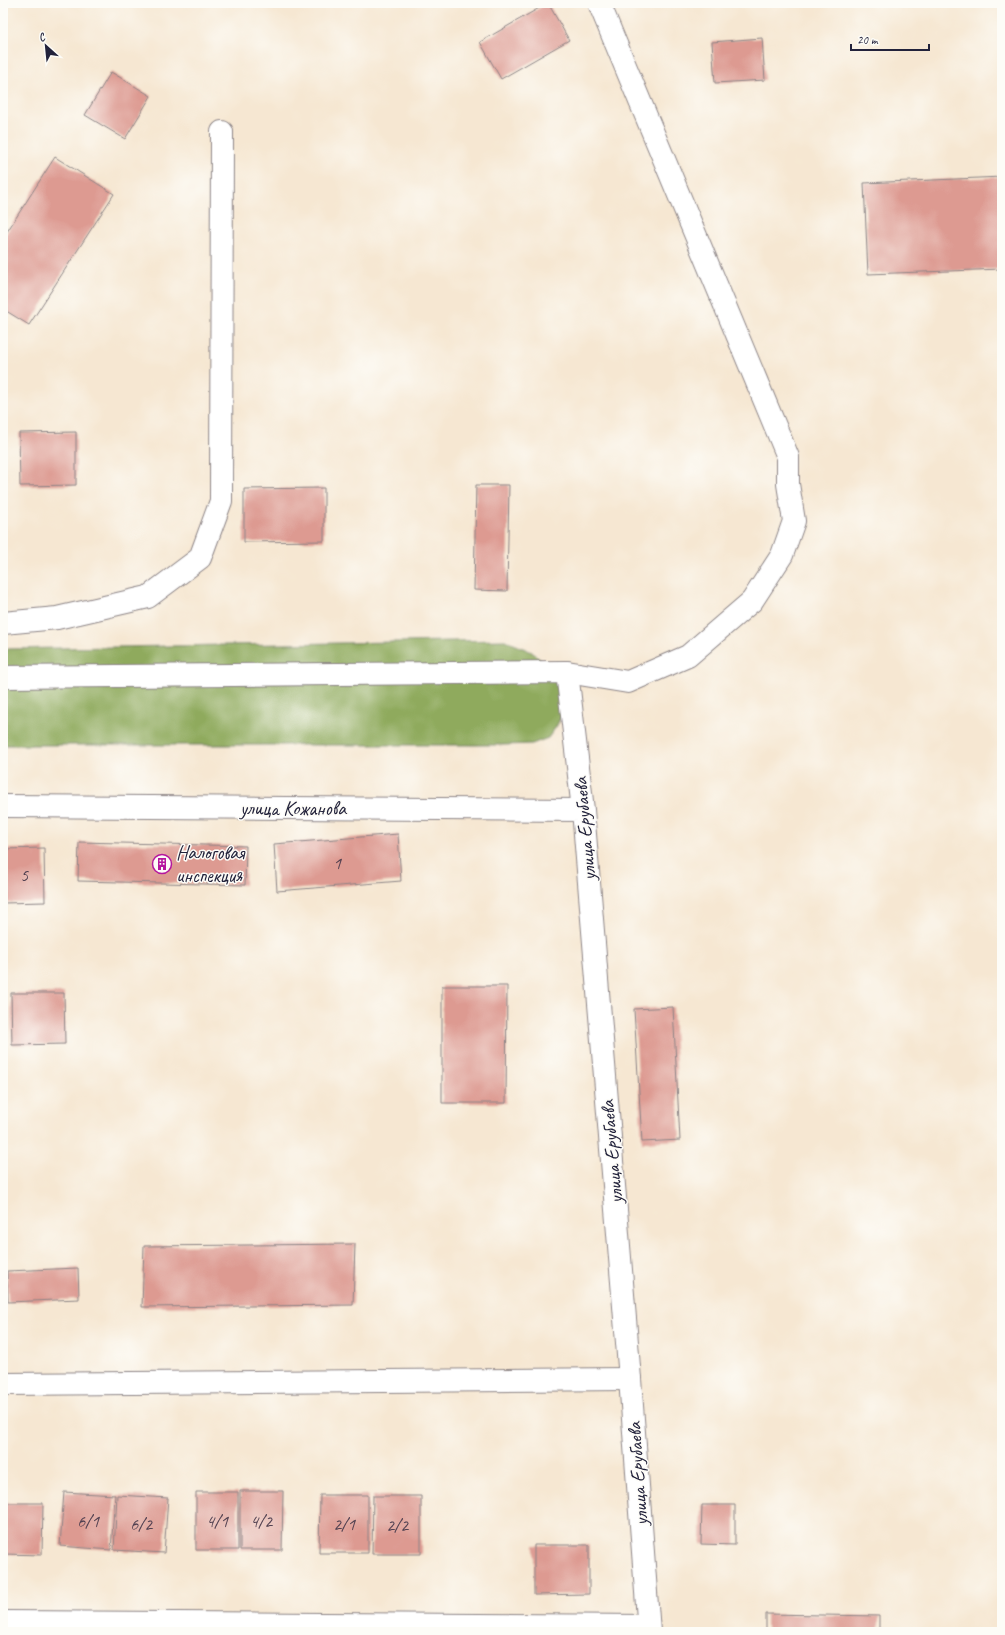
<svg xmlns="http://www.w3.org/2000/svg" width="1005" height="1635" font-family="Caveat,sans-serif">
  <rect width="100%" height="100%" fill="#fdfcf7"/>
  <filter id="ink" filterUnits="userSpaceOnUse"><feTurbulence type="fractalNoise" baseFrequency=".025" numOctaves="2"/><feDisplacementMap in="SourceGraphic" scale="8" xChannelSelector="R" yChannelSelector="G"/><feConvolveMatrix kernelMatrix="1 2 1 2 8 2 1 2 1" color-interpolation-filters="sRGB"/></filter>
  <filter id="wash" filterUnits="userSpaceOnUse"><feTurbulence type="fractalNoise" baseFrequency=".012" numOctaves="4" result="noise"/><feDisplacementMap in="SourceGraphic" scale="16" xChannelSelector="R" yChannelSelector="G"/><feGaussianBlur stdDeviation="0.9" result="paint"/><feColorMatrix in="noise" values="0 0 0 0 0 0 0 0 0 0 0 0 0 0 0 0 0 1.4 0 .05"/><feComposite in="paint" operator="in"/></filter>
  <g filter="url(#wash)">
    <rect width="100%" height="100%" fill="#f6e7d2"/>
    <path fill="#8faa5d" stroke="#58664c" d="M505,640L532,652L554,672L563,713L556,727L548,738L532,744L503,745H3V649Z"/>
    <g id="blocks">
      <path fill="#dd9a91" d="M548,3L569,40L501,79L480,42Z
        M762,38L765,80L715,83L712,42Z
        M111,72L151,96L125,139L85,115Z
        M55,157L114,194L29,325L3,309V238Z
        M1002,177V269L868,274L864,183Z
        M76,432V485L20,486L19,433Z
        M476,485H509L507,591L474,590Z
        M324,488V541L244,542V489Z
        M398,834L401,881L277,891L274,844Z
        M79,842L246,846L245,885L78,881Z
        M44,848L45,902L3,903V849Z
        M442,986H507L506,1103H442Z
        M11,993H64L65,1044L12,1045Z
        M673,1007L680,1140L642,1142L634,1009Z
        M355,1244L353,1305L142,1307L144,1246Z
        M78,1268L79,1299L8,1302L7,1271Z
        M240,1491H283L282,1550H240Z
        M64,1492L115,1495L111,1550L60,1546Z
        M196,1492H238V1550H196Z
        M117,1495L168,1498L164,1553L114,1550Z
        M320,1495H368V1553H319Z
        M373,1496H421V1554H372Z
        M3,1503H43L42,1555L3,1554Z
        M702,1505H735V1545L701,1544Z
        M534,1545H589V1594L534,1595Z
        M766,1614L879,1616V1632H766Z"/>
    </g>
  </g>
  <g filter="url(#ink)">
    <use href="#blocks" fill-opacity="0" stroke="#8c8486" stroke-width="1"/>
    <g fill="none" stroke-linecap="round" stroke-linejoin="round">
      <g stroke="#8c8486" stroke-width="24">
        <path id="minor" d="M3,623L57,618L148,597L200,558L221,501L222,132
          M567,672L628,682L688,656L752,601L782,555L794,521L788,484V457L599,3
          M3,1384L630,1379
          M3,1622L648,1626"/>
      </g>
      <g stroke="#8c8486" stroke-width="24">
        <path id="tertiary" d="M3,677L567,672L583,810L630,1379L649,1632
          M3,806L583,810"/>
      </g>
      <use href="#minor" stroke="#fff" stroke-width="22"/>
      <use href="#tertiary" stroke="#fff" stroke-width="22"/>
    </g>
  </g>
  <defs>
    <g id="building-ring" transform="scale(1)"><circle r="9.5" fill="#fdfcf7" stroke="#b5179e" stroke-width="1.5"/><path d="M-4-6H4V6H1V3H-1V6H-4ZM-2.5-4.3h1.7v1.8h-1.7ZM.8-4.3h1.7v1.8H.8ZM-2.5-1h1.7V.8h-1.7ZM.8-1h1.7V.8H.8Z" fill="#b5179e"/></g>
  </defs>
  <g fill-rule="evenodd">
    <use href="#building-ring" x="162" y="864"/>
  </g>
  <g text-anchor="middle" stroke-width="3" stroke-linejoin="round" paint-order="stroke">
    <g font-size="18" fill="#514050">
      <text x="337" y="869">1</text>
      <text x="24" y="881">5</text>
      <text x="88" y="1527">6/1</text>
      <text x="217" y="1527">4/1</text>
      <text x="261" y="1527">4/2</text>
      <text x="141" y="1530">6/2</text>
      <text x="344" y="1530">2/1</text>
      <text x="397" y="1531">2/2</text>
    </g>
    <g font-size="20" fill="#22223b" stroke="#fdfcf7">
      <text x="293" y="815">улица Кожанова</text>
      <text transform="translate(584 829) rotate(-95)" y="7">улица Ерубаева</text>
      <text transform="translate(611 1152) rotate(-95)" y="7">улица Ерубаева</text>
      <text transform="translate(637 1474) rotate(-94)" y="7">улица Ерубаева</text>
    </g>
    <g font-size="20" fill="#22223b" stroke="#fdfcf7" text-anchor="start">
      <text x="176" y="859">Налоговая<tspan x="176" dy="23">инспекция</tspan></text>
    </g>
  </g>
  <rect width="1005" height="1635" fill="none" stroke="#fdfcf7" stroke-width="16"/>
  <g transform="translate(46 46) rotate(333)" stroke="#fdfcf7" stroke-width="3" paint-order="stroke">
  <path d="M0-3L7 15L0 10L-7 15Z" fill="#22223b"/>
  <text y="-6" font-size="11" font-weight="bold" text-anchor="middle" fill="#22223b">С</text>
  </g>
  <path d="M851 44v6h78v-6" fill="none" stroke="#22223b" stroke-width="2"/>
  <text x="857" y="44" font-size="12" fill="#22223b" stroke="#fdfcf7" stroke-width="3" paint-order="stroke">20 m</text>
</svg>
